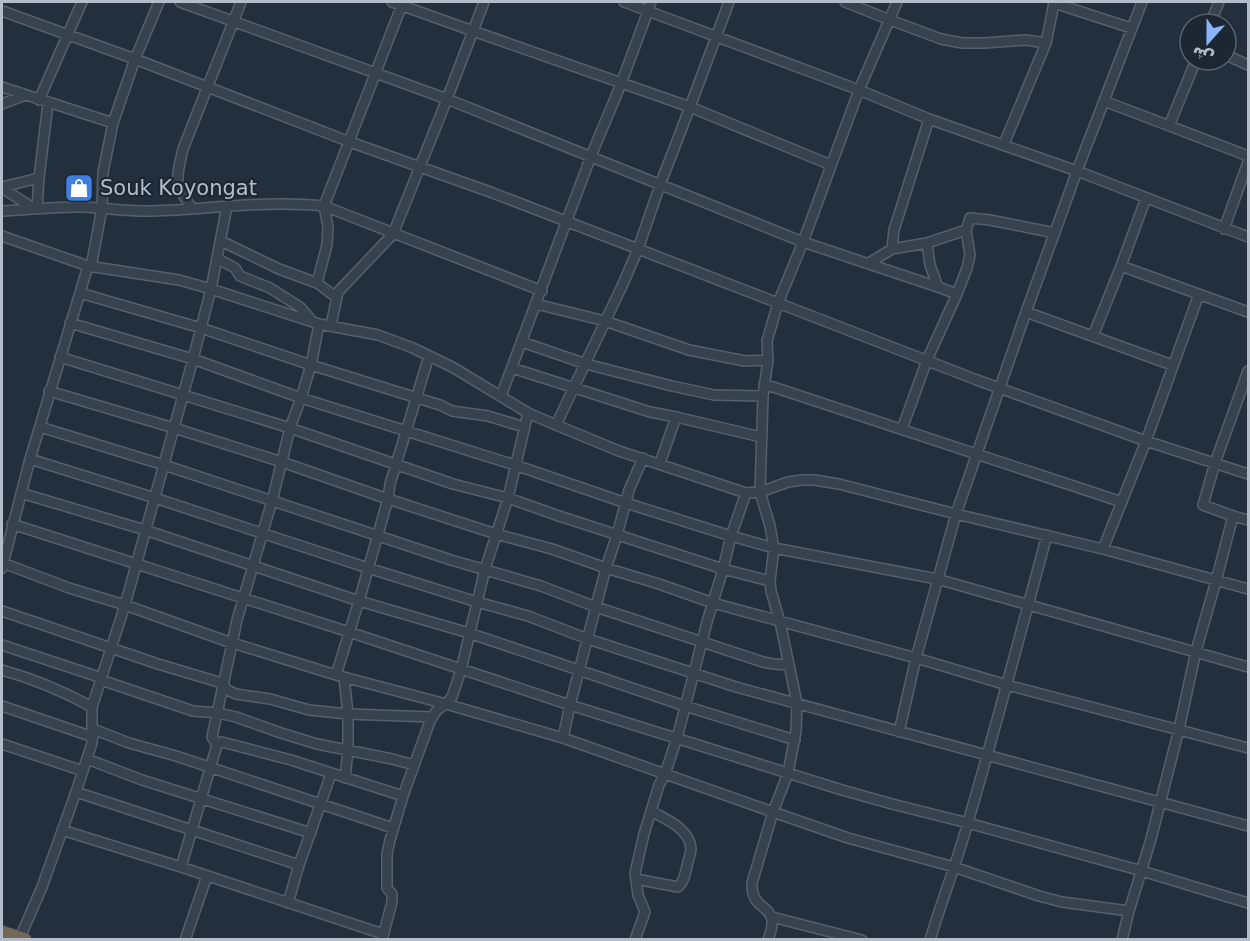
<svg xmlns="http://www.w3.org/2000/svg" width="1250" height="941" font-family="'DejaVu Sans',Vazirmatn,sans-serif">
  <rect width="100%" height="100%" fill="#242f3e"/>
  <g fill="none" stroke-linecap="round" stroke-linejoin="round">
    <g stroke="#565f6c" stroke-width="12">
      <path id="minor" d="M180,2L447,99L473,31L392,2
        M484,2L473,31L690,107L831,165
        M624,2L648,11L651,2
        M845,2L890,20L941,39L962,43H985L1026,40L1046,43
        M1142,2L1077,171L929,119L859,90L803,242L778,303L977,380L1146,441L1248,474
        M2,11L135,59L350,142L493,193L778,303L767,341L768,360L763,396L760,492L770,526L774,548L770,581L771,591L780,622L797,703L796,731L791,757L788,773L773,812L563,738L446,704L437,710L430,721L403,796L390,840L387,854V888L392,894V902L382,940
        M1210,24L1219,2
        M1226,55L1248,65
        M2,87L113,123L103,172L102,208L91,267
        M39,100L82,2
        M1104,101L1248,156
        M2,104L26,95
        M113,123L135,59L159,2
        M1169,126L1196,60
        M1004,144L1046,43L1054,3L1131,28
        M2,187L39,178L48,103
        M2,188L33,208
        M37,208L39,178
        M193,209C173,184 176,179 183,149L241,2
        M2,211C29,210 57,206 84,207C108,208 130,212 154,211C210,209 268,200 324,206L542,291
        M1224,229L1248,162
        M2,236L88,266
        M221,241L279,269L317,283
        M892,249L894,230L929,119
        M218,259L235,268L240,276L270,288L300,307L311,320
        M869,263L892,249L927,243L966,230L970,218L990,220L1055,233
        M1121,266L1248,312
        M80,293L201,328L311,365L440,405L452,411L488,416L524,427
        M957,294L967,268L970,255L966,230
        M336,297L317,283L327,245L328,227L324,206L403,2
        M536,304L605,321L689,350L745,361L768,360
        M1026,312L1172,365
        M70,323L193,359L301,398L515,465L626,503L731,536L774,548L937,579L1248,667
        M331,325L338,292L393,234L447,99L803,242L938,287
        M1093,336L1121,266L1146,198
        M522,342L586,364L672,386L714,395L763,396
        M60,357L290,428L453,484L508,498L559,516L723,569L770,581
        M512,368L650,412L676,417
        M764,384L1122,502
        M49,391L174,428L282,462L388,499L496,534L552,549L606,568L659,584L713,603L916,658L1007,685L1248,748
        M501,396L591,156L621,84L648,11L859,90L897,2
        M556,425L622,286L638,249L660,185L690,107L729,2
        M40,427L164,465L451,560L541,586L596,607L763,662L774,664L789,665
        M902,429L927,360L957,294L938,287L930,265L927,243
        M30,459L155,498L368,568L477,602L528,616L588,639L736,687L1248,826
        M660,463L676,417L761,437
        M21,493L145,530L359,601L469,633L685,706L795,740
        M1233,516L1203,505L1215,463L1248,371
        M12,524L349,632L570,705L842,790L892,804L968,823L1142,871L1248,903
        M1103,549L1146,441L1199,294
        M3,563L69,588L125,605L226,641L336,675L446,704L452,697L461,670L485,569L508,498L528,413
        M2,568L30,459L88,266L179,280L211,289L319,324L378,335L413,348L454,368L528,413L556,425L619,451L746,493L760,492L788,482L802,480H814L839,484L956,514L1103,549L1248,589
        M2,611L158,664L215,681L223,684L227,690L236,694L270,699L309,710L348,714L432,717
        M2,645L102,678
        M2,670C34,679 63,691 92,707
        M336,675L359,601L388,499L390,484L429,356
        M344,677L348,714V750L345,778
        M101,680L193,711L218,713L236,717L281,733L317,744L392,759L414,765
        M2,706L93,737
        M93,729L129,743L176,756L393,828
        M899,732L916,658L956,514L1026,312L1077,171L1248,237
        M563,738L570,705L606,568L617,535L629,490L643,458
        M2,744L83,771
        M217,745L222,742L291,760L403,796
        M87,759L142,780L311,833
        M76,792L299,865
        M62,830L181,867L383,934
        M181,867L217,745L212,737L237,620L272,501L290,428L301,398L311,365L319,324
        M636,879L678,887C684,882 685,874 687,866C688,860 691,854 691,848C689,828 665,819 651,811
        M288,903L299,865L331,774
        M772,917L862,940
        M19,940L42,887L76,792L92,743V707L125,605L193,359L211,289L227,206
        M185,940L207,876
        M635,940L645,912L638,895L635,873L644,834L659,785L665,774L677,738L707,622L723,569L731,536L746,493
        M768,940C770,934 773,927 772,920C770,905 751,908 752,883L773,812L848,838L954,867L1039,896L1062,902L1129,911L1151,839L1179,729L1196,651L1216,581L1233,516L1248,520
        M930,940C942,900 957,862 968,822C996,727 1021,631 1047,535
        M1122,940L1129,911"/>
    </g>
    <g stroke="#434c59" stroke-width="16">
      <path id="highway" d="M2,933L24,940"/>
    </g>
    <use href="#minor" stroke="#38414e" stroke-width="9"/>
    <use href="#highway" stroke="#746855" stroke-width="14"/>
  </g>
  <defs>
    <g id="shop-square" transform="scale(1.5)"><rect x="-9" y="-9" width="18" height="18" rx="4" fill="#3f7fe0" stroke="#1d2633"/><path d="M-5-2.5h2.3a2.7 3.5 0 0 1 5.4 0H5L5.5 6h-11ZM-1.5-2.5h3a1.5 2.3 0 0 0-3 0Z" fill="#fff"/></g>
  </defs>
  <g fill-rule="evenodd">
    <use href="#shop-square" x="79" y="188"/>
  </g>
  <g text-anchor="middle" stroke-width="4.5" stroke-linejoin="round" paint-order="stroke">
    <g font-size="21" fill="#b4bcc9" stroke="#1d2633" text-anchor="start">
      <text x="100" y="195">Souk Koyongat</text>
    </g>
  </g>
  <rect width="1250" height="941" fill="none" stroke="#b4bcc9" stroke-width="6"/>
  <g transform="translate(1208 42) rotate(201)"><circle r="28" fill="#1d2633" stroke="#59626f" stroke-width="1.5"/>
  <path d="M0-4.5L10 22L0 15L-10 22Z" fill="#8ab4f8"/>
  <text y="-9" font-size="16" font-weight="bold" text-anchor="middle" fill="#b4bcc9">ش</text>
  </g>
</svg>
